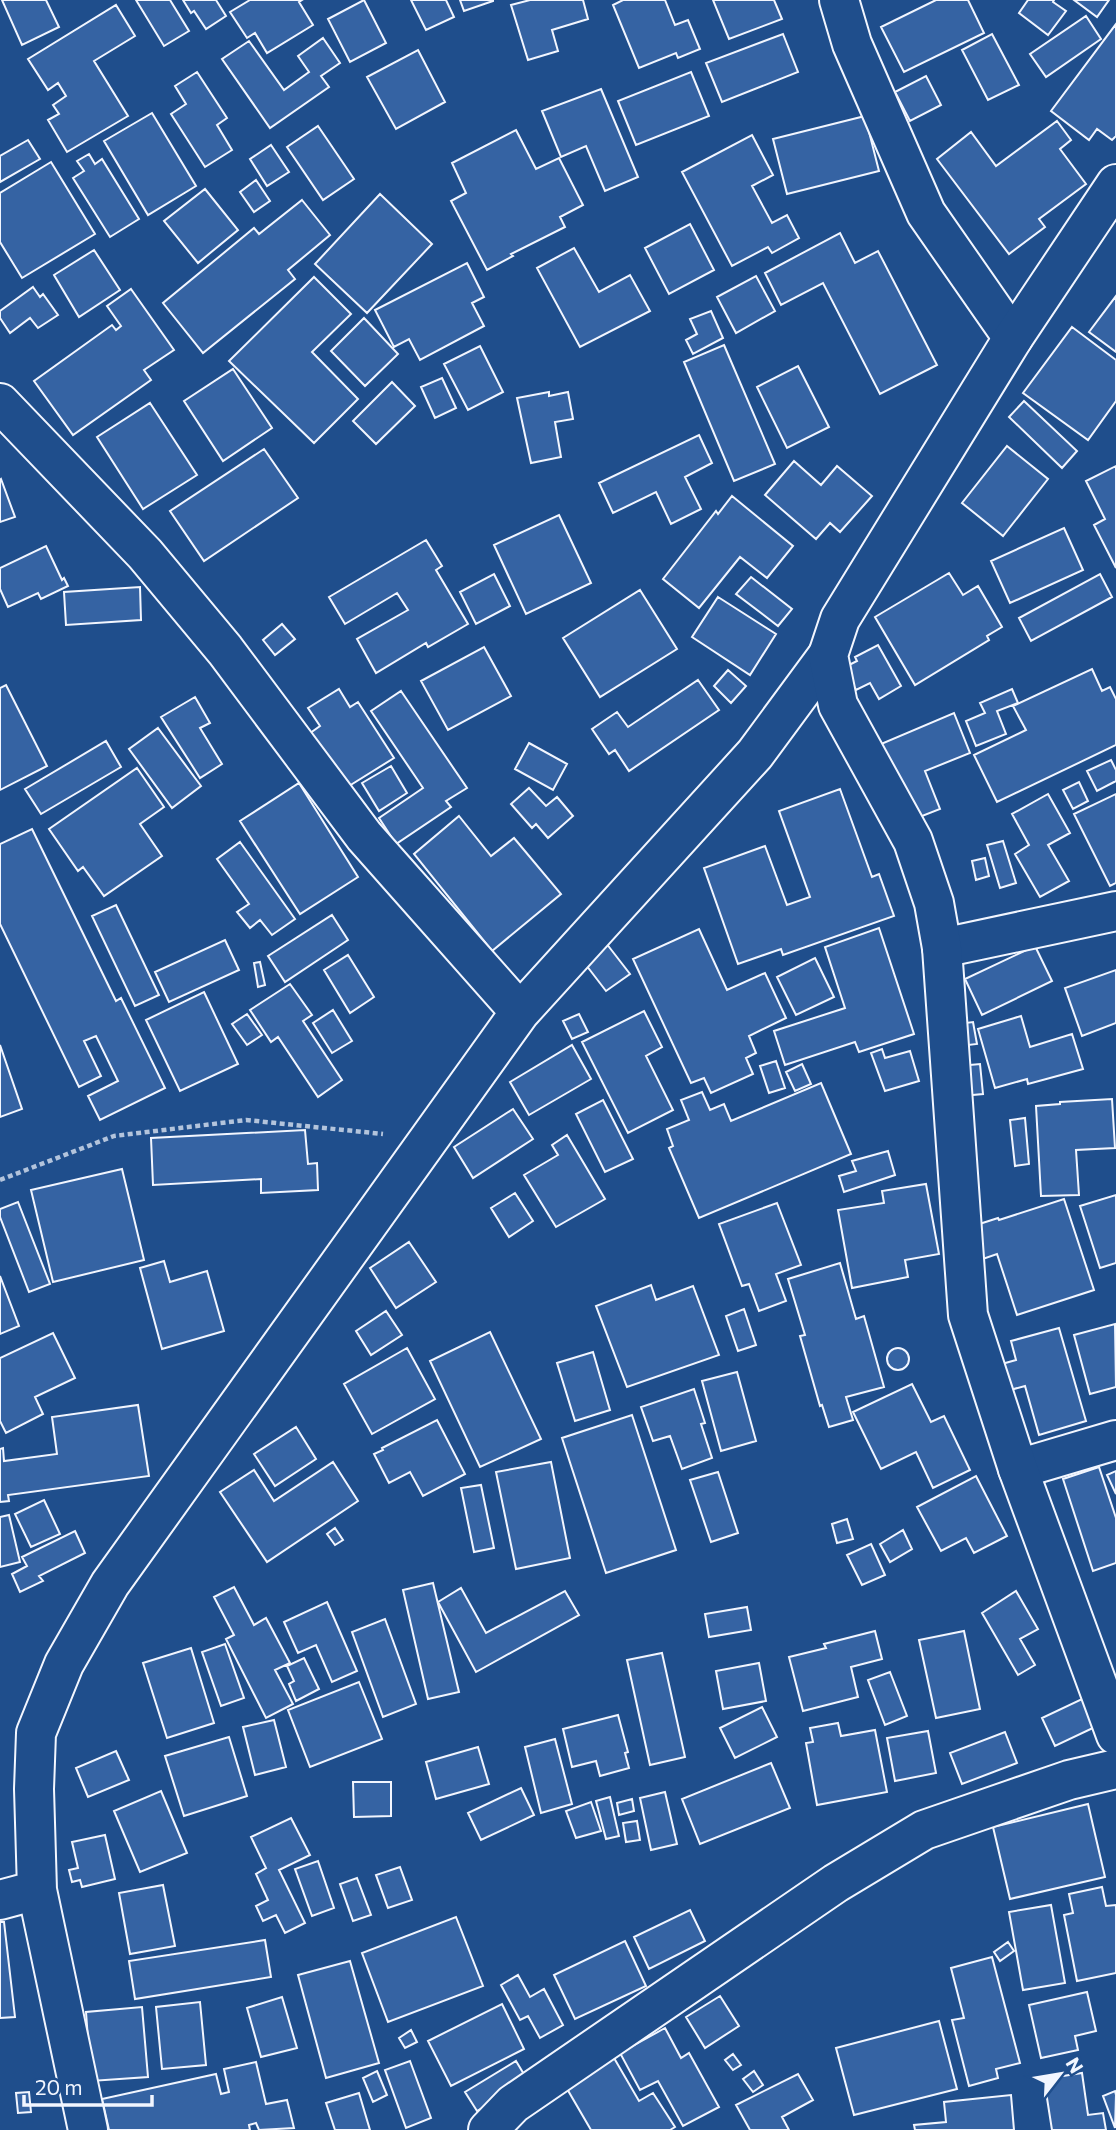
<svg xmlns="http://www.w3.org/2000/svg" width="1116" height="2130" font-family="Commissioner,sans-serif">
  <rect width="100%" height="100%" fill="#1f4e8c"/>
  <path fill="#3563a3" stroke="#f2f6ff" stroke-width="2" d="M2,0H46L59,27L22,45Z
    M136,0H170L189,31L164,46Z
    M183,0H216L226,16L206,29L194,11L191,13Z
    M250,0H302L299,2L313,25L267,53L255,33L247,38L230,12Z
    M364,0L386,43L350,62L328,19Z
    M411,0H446L454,17L426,30Z
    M460,0H493V1L464,11Z
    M530,0H583L588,19L552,30L558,51L528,60L511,5Z
    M623,0H665L675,25L688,20L700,49L678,58L676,53L639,68L613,5Z
    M713,0H774L782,19L729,39Z
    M936,0H968L984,33L904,72L881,27Z
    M1028,0H1054L1053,2L1066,11L1048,35L1019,13Z
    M1074,0H1109L1097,17Z
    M116,5L135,36L94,61L128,116L67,152L48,120L59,114L53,105L66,96L58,83L48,90L28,59Z
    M1086,16L1101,39L1046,77L1030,54Z
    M1116,24V136L1112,140L1097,129L1089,140L1051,111Z
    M783,34L798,72L722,102L706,63Z
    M992,34L1019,85L988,100L962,50Z
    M323,38L340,63L321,76L329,87L270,128L222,59L249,41L284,90L309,72L298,56Z
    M418,50L445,102L396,129L367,77Z
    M197,72L227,118L217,125L232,150L205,167L171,114L186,104L175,86Z
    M691,72L709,116L636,145L618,101Z
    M926,76L941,105L910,121L895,92Z
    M601,89L638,177L605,191L586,146L561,157L542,111Z
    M152,113L196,186L148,215L104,141Z
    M865,116L879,171L787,194L773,139Z
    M1057,121L1071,140L1060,149L1086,184L1039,219L1045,227L1009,254L937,159L971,132L996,166Z
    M318,126L354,179L323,200L287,147Z
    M516,130L536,169L559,158L583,205L560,217L565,227L511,254L513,256L487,270L451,201L466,193L452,163Z
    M752,135L773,175L752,186L772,223L787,215L799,238L772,253L768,247L732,266L682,172Z
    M28,140L40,159L0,182V156Z
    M271,145L289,172L267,186L250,159Z
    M89,154L95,164L102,159L139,219L110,237L73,178L84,171L77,161Z
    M51,162L95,234L22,278L0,242V193Z
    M256,180L270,201L254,212L240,192Z
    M205,189L238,230L198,263L164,221Z
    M380,194L432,244L367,313L315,264Z
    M302,200L330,235L288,270L295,279L203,353L163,303L254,228L259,234Z
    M690,224L714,270L669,294L645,248Z
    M840,233L855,263L878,251L937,365L880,394L823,283L781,305L765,273Z
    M574,248L599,292L630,275L650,311L580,347L537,268Z
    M94,250L120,290L79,317L54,275Z
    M467,263L484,297L472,303L484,326L420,360L409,339L394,347L375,310Z
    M756,276L775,311L736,333L717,297Z
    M314,277L351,314L312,352L358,399L314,443L229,361Z
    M33,287L40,297L43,294L58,315L38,328L30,318L10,333L0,318V311Z
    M131,289L174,350L144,370L151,380L73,435L34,381L112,325L116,330L121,326L107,306Z
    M1116,296V352L1089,332Z
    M711,311L723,338L693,354L686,340L697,334L690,319Z
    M364,318L398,354L365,386L331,351Z
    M1072,327L1116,360V401L1088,440L1023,393Z
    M724,345L775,464L734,481L684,362Z
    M480,346L503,392L468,410L444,364Z
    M798,366L829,427L787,448L757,387Z
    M233,369L272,428L223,461L184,401Z
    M442,378L456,408L435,418L421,387Z
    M392,382L415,406L376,444L353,421Z
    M549,392V396L568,392L573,419L555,422L561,457L531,463L517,398Z
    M1024,401L1077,451L1062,468L1009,417Z
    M150,403L197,475L143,509L97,437Z
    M699,435L712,463L685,477L701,509L671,524L656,492L613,513L599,483Z
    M1007,446L1048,479L1003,536L962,503Z
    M264,449L298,498L204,561L170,511Z
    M794,461L821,485L837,466L872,496L840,532L830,523L816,539L765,495Z
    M1116,466V568L1094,525L1105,519L1086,481Z
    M1,479L15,517L0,522V480Z
    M732,496L793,546L767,578L740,557L699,608L663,579L716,511L718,514Z
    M559,515L591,583L526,614L494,545Z
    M1064,528L1083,570L1010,603L991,561Z
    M426,540L442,566L436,570L468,624L428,647L426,643L376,673L357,639L408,610L397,593L345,624L329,597Z
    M46,546L62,580L64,578L68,586L41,599L38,593L8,607L0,589V568Z
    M949,573L963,595L978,586L1002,627L987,636L989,640L915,685L875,617Z
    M494,574L510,606L476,624L460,592Z
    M1100,574L1112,597L1031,641L1019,618Z
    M751,577L792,609L778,626L736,594Z
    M140,587L141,620L66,625L64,592Z
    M640,590L677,649L600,697L563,638Z
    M718,597L776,634L750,675L692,637Z
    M282,624L295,639L275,655L263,640Z
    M878,645L901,686L879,699L870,683L856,690L843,668L857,661L855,657Z
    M484,647L511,696L448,730L421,681Z
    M1092,669L1102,691L1110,687L1116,699V745L997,802L974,755L1026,730L1013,706Z
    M728,670L746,686L731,703L714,686Z
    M698,680L719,710L629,771L615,750L609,754L592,729L617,712L628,727Z
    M6,685L47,766L0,790V688Z
    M339,689L350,707L358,702L394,758L341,791L306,736L320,726L308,708Z
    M1012,689L1018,703L997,711L1006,734L976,746L966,721L985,713L980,703Z
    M401,691L467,788L446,801L451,807L396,844L379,818L423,788L371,711Z
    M195,697L210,723L200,728L222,764L200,778L161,717Z
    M954,713L970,753L925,771L940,809L912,820L881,744Z
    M158,728L201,786L172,808L129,749Z
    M106,741L121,767L41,814L25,789Z
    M529,743L567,764L553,790L515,769Z
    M1111,760L1116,770V781L1097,791L1087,771Z
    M391,766L407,793L379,811L362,783Z
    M137,768L164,807L140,824L162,856L104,896L83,867L78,871L49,829Z
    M1079,782L1088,801L1073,809L1063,790Z
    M299,783L358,877L300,914L240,821Z
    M529,788L546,806L557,797L573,816L548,838L536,824L532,828L511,804Z
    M840,789L872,877L879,874L894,916L783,955L781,949L738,964L704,868L765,846L787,905L810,897L779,811Z
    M1048,794L1070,833L1048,845L1069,881L1040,897L1015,854L1029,845L1012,814Z
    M1116,794V883L1110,886L1074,814Z
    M459,816L491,856L514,838L561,894L492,951L414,854Z
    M32,829L116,1001L121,998L165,1088L100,1120L88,1096L118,1081L96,1036L84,1041L101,1076L79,1087L0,924V844Z
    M1003,841L1016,883L1000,888L987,845Z
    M240,842L295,919L272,935L260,920L250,928L237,912L249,904L217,859Z
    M985,858L989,876L976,880L972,861Z
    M116,905L159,995L135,1006L92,916Z
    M332,915L348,940L285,982L268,956Z
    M879,928L914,1034L859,1052L855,1042L785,1065L774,1031L845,1008L825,947Z
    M699,929L727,990L765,973L786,1018L749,1036L756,1053L746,1058L753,1074L711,1093L704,1078L691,1083L633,959Z
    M225,940L239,970L169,1002L155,972Z
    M606,943L630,974L606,991L583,961Z
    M1035,946L1052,981L982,1015L965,979Z
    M348,955L374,997L350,1013L324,970Z
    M815,958L834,997L796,1015L777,977Z
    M260,962L265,985L258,987L254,963Z
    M1116,970V1023L1082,1036L1065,988Z
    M290,984L312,1015L303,1021L342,1080L318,1097L278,1037L271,1042L250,1010Z
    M204,992L238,1064L180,1091L146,1020Z
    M333,1010L352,1041L332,1053L313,1023Z
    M644,1011L662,1047L646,1056L673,1110L628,1133L582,1042Z
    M247,1014L262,1035L247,1045L232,1024Z
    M579,1014L588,1032L572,1039L563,1021Z
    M1021,1016L1030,1047L1072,1034L1083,1069L1028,1084L1027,1079L995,1088L978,1029Z
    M973,1022L977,1044L960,1046L957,1024Z
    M0,1045L22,1109L0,1117Z
    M572,1045L591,1079L529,1115L510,1082Z
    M882,1049L885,1058L910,1051L919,1081L885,1091L871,1053Z
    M776,1061L785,1088L769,1093L760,1066Z
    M802,1064L811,1084L795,1091L786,1072Z
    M980,1064L983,1094L962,1096L959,1066Z
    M821,1083L851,1154L699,1218L669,1148L673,1146L667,1129L689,1120L681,1100L702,1092L710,1110L724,1104L731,1121Z
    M1112,1099L1115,1148L1076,1150L1079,1195L1041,1196L1036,1106L1060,1104V1102Z
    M603,1100L633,1159L605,1172L576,1114Z
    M513,1109L533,1139L473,1178L454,1147Z
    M1025,1118L1029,1164L1015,1166L1010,1120Z
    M305,1130L308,1164L317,1163L318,1190L261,1193V1179L153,1185L151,1138Z
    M567,1135L605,1199L556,1227L524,1175L558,1155L552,1145Z
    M888,1151L895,1175L844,1192L839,1176L856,1171L852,1161Z
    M122,1169L144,1260L53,1282L31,1190Z
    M926,1184L939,1254L905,1260L908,1277L852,1288L838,1210L884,1203L882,1191Z
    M515,1193L533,1221L509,1237L491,1208Z
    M1116,1195V1263L1100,1268L1080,1206Z
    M1064,1199L1094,1290L1017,1315L997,1254L977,1261L967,1228L998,1218L999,1220Z
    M18,1202L50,1284L29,1292L0,1217V1209Z
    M777,1203L801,1265L776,1274L786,1301L759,1311L749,1284L742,1286L719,1224Z
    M409,1242L436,1282L396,1308L370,1268Z
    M164,1261L170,1282L207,1271L224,1331L162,1349L140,1268Z
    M840,1263L856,1319L864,1316L884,1387L846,1397L853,1420L829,1427L822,1405L820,1406L800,1336L805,1335L788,1279Z
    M0,1276L19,1326L0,1334Z
    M651,1285L656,1300L693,1286L719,1355L627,1387L596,1306Z
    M744,1309L756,1345L738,1351L726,1316Z
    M386,1311L402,1335L371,1355L356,1331Z
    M1115,1324L1116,1387L1090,1394L1074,1335Z
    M1059,1328L1086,1421L1039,1435L1025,1386L999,1393L991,1367L1016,1360L1011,1341Z
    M490,1332L541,1439L480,1467L430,1361Z
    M53,1333L75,1378L35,1397L43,1414L6,1433L0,1421V1358Z
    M407,1348L435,1399L372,1434L344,1384Z
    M887 1359a11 11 0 1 1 22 0a11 11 0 1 1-22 0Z
    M593,1352L610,1410L575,1421L557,1363Z
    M737,1372L756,1441L721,1451L702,1381Z
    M912,1384L931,1422L944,1416L970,1470L933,1488L916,1452L881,1469L853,1412Z
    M694,1389L705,1423L701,1424L712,1458L682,1469L670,1436L653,1441L641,1407Z
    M138,1405L149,1476L8,1495L9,1501L0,1502V1449L3,1448L4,1461L57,1454L52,1417Z
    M632,1415L676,1550L606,1573L562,1438Z
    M437,1420L465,1474L423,1496L410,1472L389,1483L374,1454L383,1450L382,1448Z
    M296,1427L316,1459L275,1486L254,1454Z
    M333,1462L358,1501L267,1562L220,1492L254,1470L274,1501Z
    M551,1462L570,1558L516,1569L496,1472Z
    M1099,1467L1116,1518V1563L1093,1571L1063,1479Z
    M1116,1471V1494L1107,1475Z
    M718,1472L738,1533L711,1542L690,1480Z
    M976,1476L1007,1536L974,1553L966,1538L941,1551L917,1507Z
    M481,1485L494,1548L474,1552L461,1488Z
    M44,1500L60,1534L31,1547L15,1514Z
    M9,1515L20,1562L0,1567V1517Z
    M847,1519L853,1539L837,1543L832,1524Z
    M335,1528L343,1540L335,1545L327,1534Z
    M903,1530L912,1549L890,1562L880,1544Z
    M75,1531L85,1553L39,1576L43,1581L20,1592L12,1574L27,1566L22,1557Z
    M871,1544L885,1575L862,1585L847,1555Z
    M433,1583L459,1692L428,1699L403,1590Z
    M234,1587L254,1625L266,1618L290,1663L275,1670L293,1704L266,1718L226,1639L234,1635L214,1597Z
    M461,1588L486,1633L565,1591L579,1615L476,1672L438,1602Z
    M1016,1591L1038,1629L1020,1639L1035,1665L1018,1675L982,1613Z
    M327,1602L357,1671L332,1682L316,1645L298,1653L284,1622Z
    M747,1607L751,1630L709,1637L705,1614Z
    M385,1619L416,1704L383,1717L352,1632Z
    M875,1631L882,1659L851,1667L858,1697L803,1711L789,1657L826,1648L824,1644Z
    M964,1631L980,1709L936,1718L919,1640Z
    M225,1644L244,1698L221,1706L202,1652Z
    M191,1648L214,1723L167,1738L143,1663Z
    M662,1653L685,1757L650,1765L627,1660Z
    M304,1658L319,1689L296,1701L289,1684L294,1681L287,1666Z
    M759,1663L766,1701L723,1709L716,1671Z
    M890,1672L907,1716L885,1725L868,1680Z
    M359,1682L382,1739L310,1767L288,1710Z
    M1082,1699L1095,1727L1055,1746L1042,1718Z
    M762,1707L777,1737L735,1758L720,1728Z
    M618,1715L628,1752L625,1753L629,1768L600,1776L596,1761L572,1767L563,1729Z
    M274,1720L286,1767L255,1775L243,1727Z
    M838,1723L841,1736L875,1730L887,1792L817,1805L806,1743L813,1742L810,1728Z
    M928,1731L936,1773L895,1781L887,1738Z
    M1005,1732L1017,1763L962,1784L950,1753Z
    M229,1737L247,1796L184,1816L165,1756Z
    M555,1739L572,1804L541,1813L525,1747Z
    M478,1747L489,1784L436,1799L426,1762Z
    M116,1751L129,1780L88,1797L76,1768Z
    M771,1763L790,1808L700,1844L682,1799Z
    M353,1782H391V1816L354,1817Z
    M521,1788L534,1815L481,1840L468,1813Z
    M161,1791L187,1853L140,1872L114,1811Z
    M665,1792L677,1844L651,1850L640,1798Z
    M610,1797L619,1836L606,1839L596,1801Z
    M632,1799L634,1811L619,1815L617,1803Z
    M591,1802L601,1831L576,1838L566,1811Z
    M1088,1804L1105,1877L1010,1899L993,1827Z
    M291,1818L310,1855L279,1870L305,1923L285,1933L276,1915L263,1921L256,1906L268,1900L256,1874L266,1868L251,1837Z
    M637,1821L640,1840L626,1842L623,1823Z
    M105,1835L115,1879L82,1887L80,1880L72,1882L69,1870L78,1868L72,1842Z
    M318,1861L334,1908L312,1916L295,1869Z
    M400,1867L412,1900L388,1908L376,1875Z
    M357,1878L371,1915L353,1921L340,1884Z
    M163,1885L175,1946L130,1954L119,1893Z
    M1102,1887L1106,1906L1116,1905V1973L1077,1981L1064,1915L1073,1913L1069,1894Z
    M1051,1905L1065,1983L1023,1990L1009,1912Z
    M690,1910L705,1941L649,1969L634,1937Z
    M456,1917L483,1986L388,2022L362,1953Z
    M0,1922H4L15,2017L0,2018Z
    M265,1940L271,1977L135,1999L129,1961Z
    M625,1941L646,1986L575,2019L554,1975Z
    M1008,1942L1014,1951L1000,1961L994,1952Z
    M992,1957L1020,2063L996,2069L998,2078L969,2086L952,2020L964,2018L951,1968Z
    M350,1961L379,2063L326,2078L298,1975Z
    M518,1975L530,1997L544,1989L563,2025L540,2038L528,2016L520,2020L501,1985Z
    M1087,1992L1096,2031L1075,2036L1078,2050L1041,2058L1029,2005Z
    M720,1996L739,2026L705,2048L686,2017Z
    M282,1997L297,2048L261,2057L247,2008Z
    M200,2002L206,2065L162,2069L156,2007Z
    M502,2004L524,2049L451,2086L428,2041Z
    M142,2007L148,2077L91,2081L86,2012Z
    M939,2021L957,2089L854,2115L836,2048Z
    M665,2028L681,2058L689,2053L719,2107L683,2126L658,2081L640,2090L620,2053Z
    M411,2030L417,2042L405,2048L399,2038Z
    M733,2054L741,2065L733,2070L725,2060Z
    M614,2058L639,2101L653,2093L675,2127L670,2130H591L566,2087Z
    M410,2061L431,2118L406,2128L385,2070Z
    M516,2061L528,2081L477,2111L465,2092Z
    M256,2062L266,2104L287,2100L294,2128L259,2130L256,2123L249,2125L250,2130H109L102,2099L216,2074L221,2094L229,2092L224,2069Z
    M377,2071L387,2095L373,2102L363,2078Z
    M754,2071L763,2085L753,2092L743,2079Z
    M1082,2073L1088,2115L1103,2113L1106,2130H1052L1044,2079Z
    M798,2074L813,2100L782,2117L789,2130H750L736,2105Z
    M1115,2091L1116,2095L1115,2128L1103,2096Z
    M29,2092L31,2112L18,2113L16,2093Z
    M359,2093L370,2130H335L326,2103Z
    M1011,2095L1014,2130H915L914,2125L946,2122L944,2102Z"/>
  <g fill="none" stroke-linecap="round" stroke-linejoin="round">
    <g stroke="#f2f6ff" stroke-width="42">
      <path id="street" d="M839,0L852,44L926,213L1013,338
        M0,403L145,554L225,650L364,836L520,1012
        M942,948L1116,911
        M1018,1469L1116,1440
        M0,1900L37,1890
        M88,2130L37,1890L34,1789L36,1733L64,1664L110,1584L520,1012L755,754L828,655
        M488,2130L513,2104L836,1883L924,1830L1069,1780L1116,1769"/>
    </g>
    <g stroke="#f2f6ff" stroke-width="42">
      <path id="secondary" d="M1116,184L1013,338L840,619L828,655L838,705L913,841L934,903L942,948L968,1315L1018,1469L1116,1735"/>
    </g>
    <path stroke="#b3c4dc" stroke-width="4.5" stroke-dasharray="5 3.5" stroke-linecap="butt" d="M0,1180L114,1136L246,1120L383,1134"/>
    <use href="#street" stroke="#1f4e8c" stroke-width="38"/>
    <use href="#secondary" stroke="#1f4e8c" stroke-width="38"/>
  </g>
  <g transform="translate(1060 2074) rotate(59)" stroke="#1f4e8c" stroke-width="5" paint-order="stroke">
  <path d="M0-5L12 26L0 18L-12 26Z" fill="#f2f6ff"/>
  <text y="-10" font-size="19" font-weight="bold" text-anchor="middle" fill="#f2f6ff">N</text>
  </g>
  <path d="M24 2095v10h128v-10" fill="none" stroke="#f2f6ff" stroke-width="3.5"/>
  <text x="35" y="2095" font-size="21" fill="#f2f6ff" stroke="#1f4e8c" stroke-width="5" paint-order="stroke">20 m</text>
</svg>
